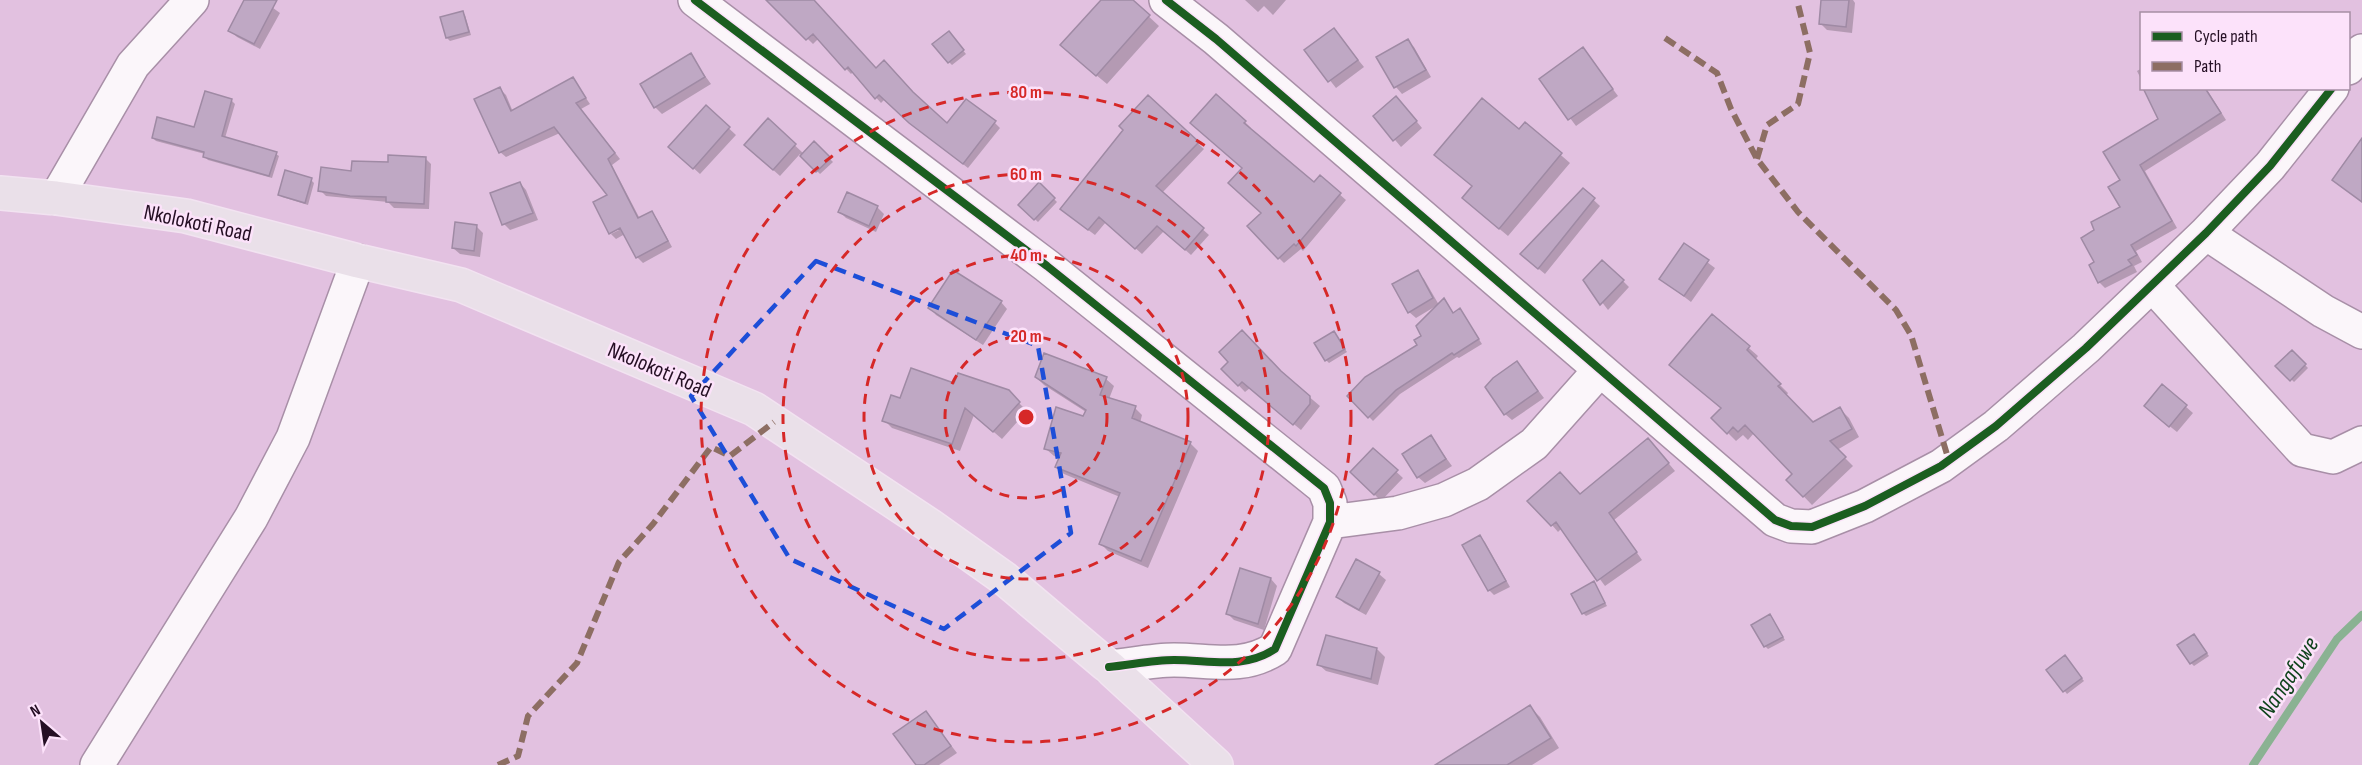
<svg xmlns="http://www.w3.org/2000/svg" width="2362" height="765" font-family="'Sofia Sans Condensed',sans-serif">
  <rect width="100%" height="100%" fill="#e2c1e0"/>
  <path fill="#0003" d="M246,0H262L280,13L260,49L237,37L230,30Z
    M787,0H812L876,70L915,96L947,125L995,123L1000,128L968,168L916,128L885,99L881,103L853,72L851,74L818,39L813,44L778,10Z
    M1103,0H1131L1159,26L1107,84L1072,55Z
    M1245,0H1286L1273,15L1264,6L1258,12Z
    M1823,0H1853L1855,3L1852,33L1827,30L1820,23Z
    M462,12L465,15L471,35L450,41L447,38Z
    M1334,30L1364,67L1336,88L1306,50Z
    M951,36L966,54L952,65L949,62Z
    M1407,41L1414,47L1431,77L1402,94L1396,87L1378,57Z
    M1583,49L1618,96L1576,126L1541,79Z
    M690,55L711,84L662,114L655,107L642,85Z
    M2142,68V81L2137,71Z
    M573,79L590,104L581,109L620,159L612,165L640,219L652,213L657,219L672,247L643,263L637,257L625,234L616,239L611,234L627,226L609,195L560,133L506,157L500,152V89L506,95L513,112Z
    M2145,88H2206L2226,120L2145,171L2177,228L2136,251L2142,262L2134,266L2137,272L2105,288L2099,282L2096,263V231L2122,207V181L2160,120Z
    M206,93L232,101L235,104L225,138L276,154L279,156L272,178L208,160L205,157V154L156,141L153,138L195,128Z
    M1148,97L1204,149L1162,193L1209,235L1191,255L1164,231L1142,254L1106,222L1095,235L1068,215Z
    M1403,105L1422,128L1401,147L1375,116Z
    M706,107L736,135L700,174L677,153Z
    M768,120L804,154L814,143L833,162L820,174L800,154L780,176L752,151Z
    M1245,122L1251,128L1249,129L1314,184L1320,177L1346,200L1303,251L1301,249L1284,263L1279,258L1244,168L1193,123Z
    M1525,124L1570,163L1508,236L1472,206L1473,187L1444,163L1520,131Z
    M425,158L431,164L429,209L394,208L388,202L326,196L320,190L353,173L389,164Z
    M311,180L314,183L308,205L282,197L279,194Z
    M520,183L526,190L538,220L510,230L504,224Z
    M1039,184L1057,202L1038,222L1020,205Z
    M1583,190L1600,206L1545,274L1528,260Z
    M877,207L884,214L876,232L846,218L840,212Z
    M477,227L483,233L480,257L460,254L453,248Z
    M1684,245L1715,268L1691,302L1661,279Z
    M1417,272L1424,279L1439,305L1444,300L1454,314L1460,310L1482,344L1459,358L1457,357L1400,394L1373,421L1349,396L1420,345L1436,306L1416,318L1409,312Z
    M1585,280L1623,281L1629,287L1608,310Z
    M1001,302L1007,309L983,345L936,315L930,308Z
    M1712,316L1758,356L1755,360L1788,393L1786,396L1813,424L1840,409L1849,418L1859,437L1837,450L1853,466L1812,505L1788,480L1794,474L1754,433L1748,440L1743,435L1736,441L1713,418L1723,409Z
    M1334,333L1347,352L1329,363L1326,360Z
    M2292,352L2308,368L2294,382L2278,366Z
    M1517,363L1544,398L1512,420L1505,414Z
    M1223,369L1281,373L1320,406L1301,430L1250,388L1245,392Z
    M1036,377L1106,379L1114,386L1109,399L1135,408L1142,415L1140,423L1190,443L1198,451L1148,568L1108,551L1101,544L1120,497L1064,474L1056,467L1060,458L1054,456L1046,449L1084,418L1086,412L1044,385Z
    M955,385L1008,392L1027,411L1002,439L974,415L960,451L892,428L884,420L901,400Z
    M2162,386L2193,413L2177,432L2152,412Z
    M1431,437L1452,466L1425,483L1418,477Z
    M1655,447L1675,471L1614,520L1642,560L1605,586L1562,528L1558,532L1552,525L1580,496Z
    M1373,450L1403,478L1381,501L1352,472Z
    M1480,537L1485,542L1510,587L1494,595L1489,590Z
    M1357,561L1379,574L1386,580L1366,615L1344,603L1337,596Z
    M1271,579L1277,586L1264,630L1234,620L1228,614Z
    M1596,586L1607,606L1586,616L1583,613Z
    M1770,616L1785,640L1768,649L1765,646Z
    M2194,635L2209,656L2194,666L2191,663Z
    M1327,637L1378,650L1385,657L1378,685L1326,671L1319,665Z
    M2067,660L2084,681L2067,694L2048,670Z
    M1530,707L1540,717L1559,748L1532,765H1441Z
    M926,713L957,753L939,765H917Z"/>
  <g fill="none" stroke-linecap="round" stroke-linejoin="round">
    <path stroke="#8ab292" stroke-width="8" d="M2253,765L2337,639L2362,615"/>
  </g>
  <path fill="#bfa8c4" stroke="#9f8aa4" stroke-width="1.5" d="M244,0H277L254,44L228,31Z
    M766,0H814L876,68L884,60L913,92L947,123L966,99L996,121L963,164L909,123L879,95L875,99L848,67L845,70L813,34L806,40Z
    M1101,0H1133L1150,15L1096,76L1060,45Z
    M1821,0H1849L1846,27L1819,24Z
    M463,11L469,32L446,38L440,17Z
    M1334,28L1358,60L1328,82L1304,50Z
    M949,31L964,50L948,63L932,44Z
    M1408,39L1426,70L1394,88L1376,57Z
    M1583,47L1613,89L1568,120L1539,79Z
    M691,53L705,77L654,108L640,84Z
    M573,77L586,98L576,103L615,153L608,159L638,218L652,211L668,241L636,258L620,228L609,234L593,202L607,195L554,127L499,153L474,99L500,87L511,111Z
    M2143,88H2205L2221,113L2140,165L2172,221L2131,245L2137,255L2128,260L2132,265L2098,283L2089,265L2094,262L2081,238L2094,230L2091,222L2120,207L2108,187L2120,180L2103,152L2158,119Z
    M205,91L232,99L222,136L277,152L269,176L203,157L204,152L152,138L157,117L194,127Z
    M1216,94L1246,121L1244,123L1314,182L1320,175L1341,193L1296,246L1294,244L1278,259L1247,226L1261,213L1228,183L1242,168L1190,123Z
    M1148,95L1199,142L1156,186L1204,228L1185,250L1157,226L1135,249L1099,217L1088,230L1060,209L1123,130L1119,126Z
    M1396,96L1417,121L1393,141L1373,116Z
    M1482,98L1519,129L1525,122L1562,153L1499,229L1462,198L1472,186L1434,155Z
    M706,105L730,127L693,169L668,147Z
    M768,118L796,144L773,170L744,145Z
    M2362,138V202L2332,180Z
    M814,141L831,158L816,172L800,156Z
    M388,155L426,157L424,204L386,202V197L350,196L318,191L321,167L351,171L352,161L388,162Z
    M285,170L312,178L305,203L278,195Z
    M520,182L533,213L502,225L490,193Z
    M1039,182L1055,198L1034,220L1018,205Z
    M1583,188L1595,198L1538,269L1520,254Z
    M847,192L878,206L869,226L838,212Z
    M455,222L477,225L474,251L452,248Z
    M1684,243L1709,260L1684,296L1659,279Z
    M1602,260L1624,280L1600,305L1583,280Z
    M953,270L1002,301L976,340L928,308Z
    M1418,270L1433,298L1408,313L1392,284Z
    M1444,298L1453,313L1460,308L1479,339L1454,355L1452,353L1396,390L1368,418L1347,396L1365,377L1417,345L1414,340L1421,336L1416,326Z
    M1712,314L1750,346L1747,350L1781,384L1778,386L1813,422L1840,407L1852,429L1830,441L1846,457L1803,497L1786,480L1792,474L1745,425L1738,432L1733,427L1727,434L1711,418L1721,408L1669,365Z
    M1242,330L1281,371L1310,396V404L1293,425L1242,382L1238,386L1221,369L1228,362L1219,352Z
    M1334,331L1345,349L1325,361L1314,343Z
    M2292,350L2306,364L2290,381L2275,366Z
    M1044,353L1107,377L1100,395L1136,406L1132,418L1191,442L1141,561L1099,544L1120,493L1055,467L1061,453L1044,449L1056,407L1083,416L1086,410L1035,377Z
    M1517,361L1538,391L1504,415L1485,387L1493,378Z
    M911,368L954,383L958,373L1009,390L1020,402L993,432L965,408L952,444L882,421L891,395L900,398Z
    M2162,384L2187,405L2169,427L2144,406Z
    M1431,435L1446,459L1417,478L1402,454Z
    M1648,438L1669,463L1609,513L1637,552L1597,581L1556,522L1551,526L1527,501L1560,472L1580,494Z
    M1373,448L1398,470L1374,495L1350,472Z
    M1480,535L1506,581L1488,591L1462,545Z
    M1356,559L1380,572L1359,610L1336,597Z
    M1240,568L1271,578L1258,624L1226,614Z
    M1594,581L1605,603L1582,614L1571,594Z
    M1770,614L1783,637L1764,647L1751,625Z
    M2194,634L2207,653L2190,664L2177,645Z
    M1326,635L1377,648L1371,679L1317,665Z
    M2065,655L2082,678L2063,692L2046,670Z
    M1530,705L1551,738L1507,765H1435Z
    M926,711L951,746L924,765H916L893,734Z"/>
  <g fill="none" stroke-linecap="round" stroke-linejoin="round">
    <g stroke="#a88fa7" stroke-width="36">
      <path id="minor" d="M695,0L1047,266L1324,488L1330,503V522L1275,649C1242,670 1211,660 1174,660C1153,660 1130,665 1109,667
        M1166,0L1216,39L1775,520L1791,526L1812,527L1865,506L1941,466L1996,426L2086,348L2206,233L2270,166L2332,88
        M2348,68L2362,51
        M56,198L133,65L192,0
        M2206,233L2323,311L2362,332
        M2152,285L2302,450L2333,457L2362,443
        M1330,522L1398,513L1444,500L1478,484L1534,444L1600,370
        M97,765L251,518L293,438L358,261"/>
    </g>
    <g stroke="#f2e3f1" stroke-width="36">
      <path id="major" d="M0,193L56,198L186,216L358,261L461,285L754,409L929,525L1005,579L1109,667L1216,765"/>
    </g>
    <use href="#minor" stroke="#fbf6fa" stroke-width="33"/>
    <use href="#major" stroke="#eae0e9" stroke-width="33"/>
    <path stroke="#8d6e63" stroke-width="6" stroke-dasharray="12 6" stroke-linecap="butt" d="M1665,38L1717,73L1731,109L1757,159L1798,212L1896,310L1911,335L1949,461
      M1757,159L1767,125L1798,104L1810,53L1797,0
      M498,765L518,756L528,716L577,663L619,562L653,524L711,447L730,456L774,422"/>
    <g stroke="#fce2fa" stroke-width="11">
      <path id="cycleway" d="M695,0L1047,266L1324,488L1330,503V522L1275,649C1242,670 1211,660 1174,660C1153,660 1130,665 1109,667
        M1166,0L1216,39L1775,520L1791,526L1812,527L1865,506L1941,466L1996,426L2086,348L2206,233L2270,166L2332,88"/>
    </g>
    <use href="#cycleway" stroke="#1b5e20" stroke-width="8"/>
  </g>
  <path fill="none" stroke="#1d4ed8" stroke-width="4.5" stroke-dasharray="12 8" stroke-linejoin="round" d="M816,261L1038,346L1071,533L944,629L790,559L691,396Z"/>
  <g fill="none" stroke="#d62828" stroke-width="3" stroke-dasharray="10 8">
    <circle cx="1026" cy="417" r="81"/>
    <circle cx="1026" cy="417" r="162"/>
    <circle cx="1026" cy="417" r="243"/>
    <circle cx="1026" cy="417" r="325"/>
  </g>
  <g text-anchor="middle" stroke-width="5" stroke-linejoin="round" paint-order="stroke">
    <g font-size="22" fill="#250f24" stroke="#fce2fa">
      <text transform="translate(198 222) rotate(12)" y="8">Nkolokoti Road</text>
      <text transform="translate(660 369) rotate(23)" y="8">Nkolokoti Road</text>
    </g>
    <g font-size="24" font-style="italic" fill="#10441d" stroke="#fce2fa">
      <text transform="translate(2288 677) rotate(-57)" y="8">Nangafuwe</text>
    </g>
  </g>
  <circle cx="1026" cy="417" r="9" fill="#d62828" stroke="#fce2fa" stroke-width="3"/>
  <g font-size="18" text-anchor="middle" font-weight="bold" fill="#d62828" stroke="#fce2fa" stroke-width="5" stroke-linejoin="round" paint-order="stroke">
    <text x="1026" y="98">80 m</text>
    <text x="1026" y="180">60 m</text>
    <text x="1026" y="261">40 m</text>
    <text x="1026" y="342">20 m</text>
  </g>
  <rect x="2140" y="12" width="210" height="78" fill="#fce2fa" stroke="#a68ea4" stroke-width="1.5"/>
  <rect x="2152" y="32" width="30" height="9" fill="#1b5e20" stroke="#a68ea4" stroke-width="1.5"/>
  <text x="2194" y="42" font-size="18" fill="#250f24">Cycle path</text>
  <rect x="2152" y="62" width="30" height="9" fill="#8d6e63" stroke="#a68ea4" stroke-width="1.5"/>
  <text x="2194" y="72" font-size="18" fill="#250f24">Path</text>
  <g transform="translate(42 723) rotate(331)" stroke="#fce2fa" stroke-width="4.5" paint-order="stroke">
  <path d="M0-4.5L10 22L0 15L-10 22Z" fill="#250f24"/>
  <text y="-9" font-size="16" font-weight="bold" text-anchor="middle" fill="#250f24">N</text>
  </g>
</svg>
